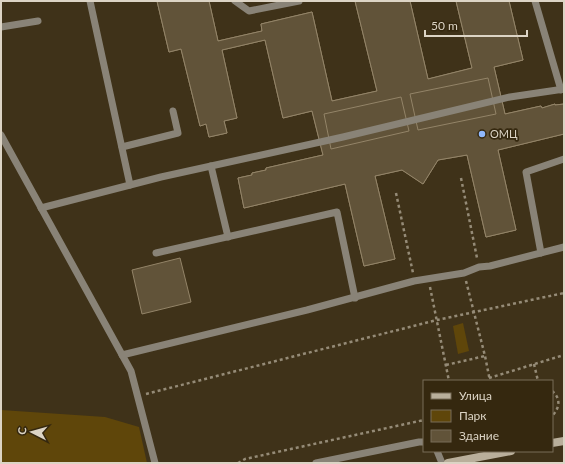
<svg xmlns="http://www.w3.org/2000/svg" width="565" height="464" viewBox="0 0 565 464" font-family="Lato,sans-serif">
	<rect width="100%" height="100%" fill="#3f3219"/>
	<g fill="#5f460a">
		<polygon points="463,323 469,351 458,354 453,326"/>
		<polygon points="1,410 105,417 139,427 147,463 1,463"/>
	</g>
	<g fill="#615339" stroke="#938468" fill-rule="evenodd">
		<path d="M157,1H209L218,41L262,31L261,24L312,12L332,101L377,91L355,1H410L428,79L472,68L456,1H509L523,60L494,67L505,114L541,106L542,108L555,104V105L564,104V134L498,150L516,230L486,237L467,155L438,160L423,184L402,170L375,176L395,259L364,266L345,184L244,208L238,178L252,175V173L266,170V168L323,155L312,111L283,118L265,40L222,50L237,118L224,121L227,133L209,137L206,124L200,126L181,49L169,52ZM488,78L496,114L418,130L410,94ZM401,97L409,131L331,149L324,114Z"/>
		<polygon points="157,1 209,1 218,41 262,31 261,24 312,12 332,101 377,91 355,1 410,1 428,79 472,68 456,1 509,1 523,60 494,67 505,114 541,106 542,108 555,104 555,105 564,104 564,134 498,150 516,230 486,237 467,155 438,160 423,184 402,170 375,176 395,259 364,266 345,184 244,208 238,178 252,175 252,173 266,170 266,168 323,155 312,111 283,118 265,40 222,50 237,118 224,121 227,133 209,137 206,124 200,126 181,49 169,52"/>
		<polygon points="488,78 496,114 418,130 410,94"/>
		<polygon points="401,97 409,131 331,149 324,114"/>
		<polygon points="180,258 191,302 142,314 132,270"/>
	</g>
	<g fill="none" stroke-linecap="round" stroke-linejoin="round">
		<g stroke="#958b77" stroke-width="2.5" stroke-dasharray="3 3" stroke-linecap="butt">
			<polyline points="461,178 477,258"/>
			<polyline points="396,193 413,273"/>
			<polyline points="466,281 485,356 490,381"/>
			<polyline points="430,287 449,381"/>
			<polyline points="534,364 538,381"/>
			<polyline points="446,365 485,356"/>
			<polyline points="489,378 564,355"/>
			<path d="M552,391C561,398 560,408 552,416"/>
			<polyline points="146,394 437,320 564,293"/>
			<polyline points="238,463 245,459 424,420"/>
		</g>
		<g stroke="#898377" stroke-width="7">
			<polyline points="90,1 130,185"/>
			<polyline points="235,1 249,11 299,1"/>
			<polyline points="535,1 561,90"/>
			<polyline points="1,27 38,21"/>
			<polyline points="1,135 131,371 155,463"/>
			<polyline points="122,147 178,133 173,111"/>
			<polyline points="211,166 228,237"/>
			<polyline points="41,208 161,177 343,137 510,97 564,89"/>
			<polyline points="156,253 337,212 355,298"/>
			<polyline points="541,253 526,172 564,159"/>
			<polyline points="122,355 307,310 414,281 464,273 479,267 490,266 564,247"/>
			<polyline points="437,451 442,463"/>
			<polyline points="316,463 419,442 424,442"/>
		</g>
		<g stroke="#b9af9b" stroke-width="8">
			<polyline points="552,443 564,441"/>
			<polyline points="448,463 511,451"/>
		</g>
	</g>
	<circle fill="#90b8fd" stroke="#35280f" stroke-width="1.5" cx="482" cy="134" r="4"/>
	<g text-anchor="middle" stroke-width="3.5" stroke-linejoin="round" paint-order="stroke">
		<g font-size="11" fill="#dcd4c5" stroke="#35280f" text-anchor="start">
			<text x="490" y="138">ОМЦ</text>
		</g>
	</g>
	<rect width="565" height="464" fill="none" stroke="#dcd4c5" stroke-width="4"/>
	<rect x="423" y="380" width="130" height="72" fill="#35280f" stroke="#786d58"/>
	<rect x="431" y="393" width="20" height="6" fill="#b9af9b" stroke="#786d58"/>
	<text x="459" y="400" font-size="12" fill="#dcd4c5">Улица</text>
	<rect x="431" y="410" width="20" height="12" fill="#5f460a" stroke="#786d58"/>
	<text x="459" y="420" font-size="12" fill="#dcd4c5">Парк</text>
	<rect x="431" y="430" width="20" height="12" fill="#615339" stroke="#786d58"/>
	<text x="459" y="440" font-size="12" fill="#dcd4c5">Здание</text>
	<g transform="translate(32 432) rotate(276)" stroke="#35280f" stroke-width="3" paint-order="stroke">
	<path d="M0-3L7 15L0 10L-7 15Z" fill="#dcd4c5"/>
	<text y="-6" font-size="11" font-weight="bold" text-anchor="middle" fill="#dcd4c5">С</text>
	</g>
	<path d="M425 30v6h102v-6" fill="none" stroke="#dcd4c5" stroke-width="2"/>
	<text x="431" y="30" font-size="12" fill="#dcd4c5" stroke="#35280f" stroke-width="3" paint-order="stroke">50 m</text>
</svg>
